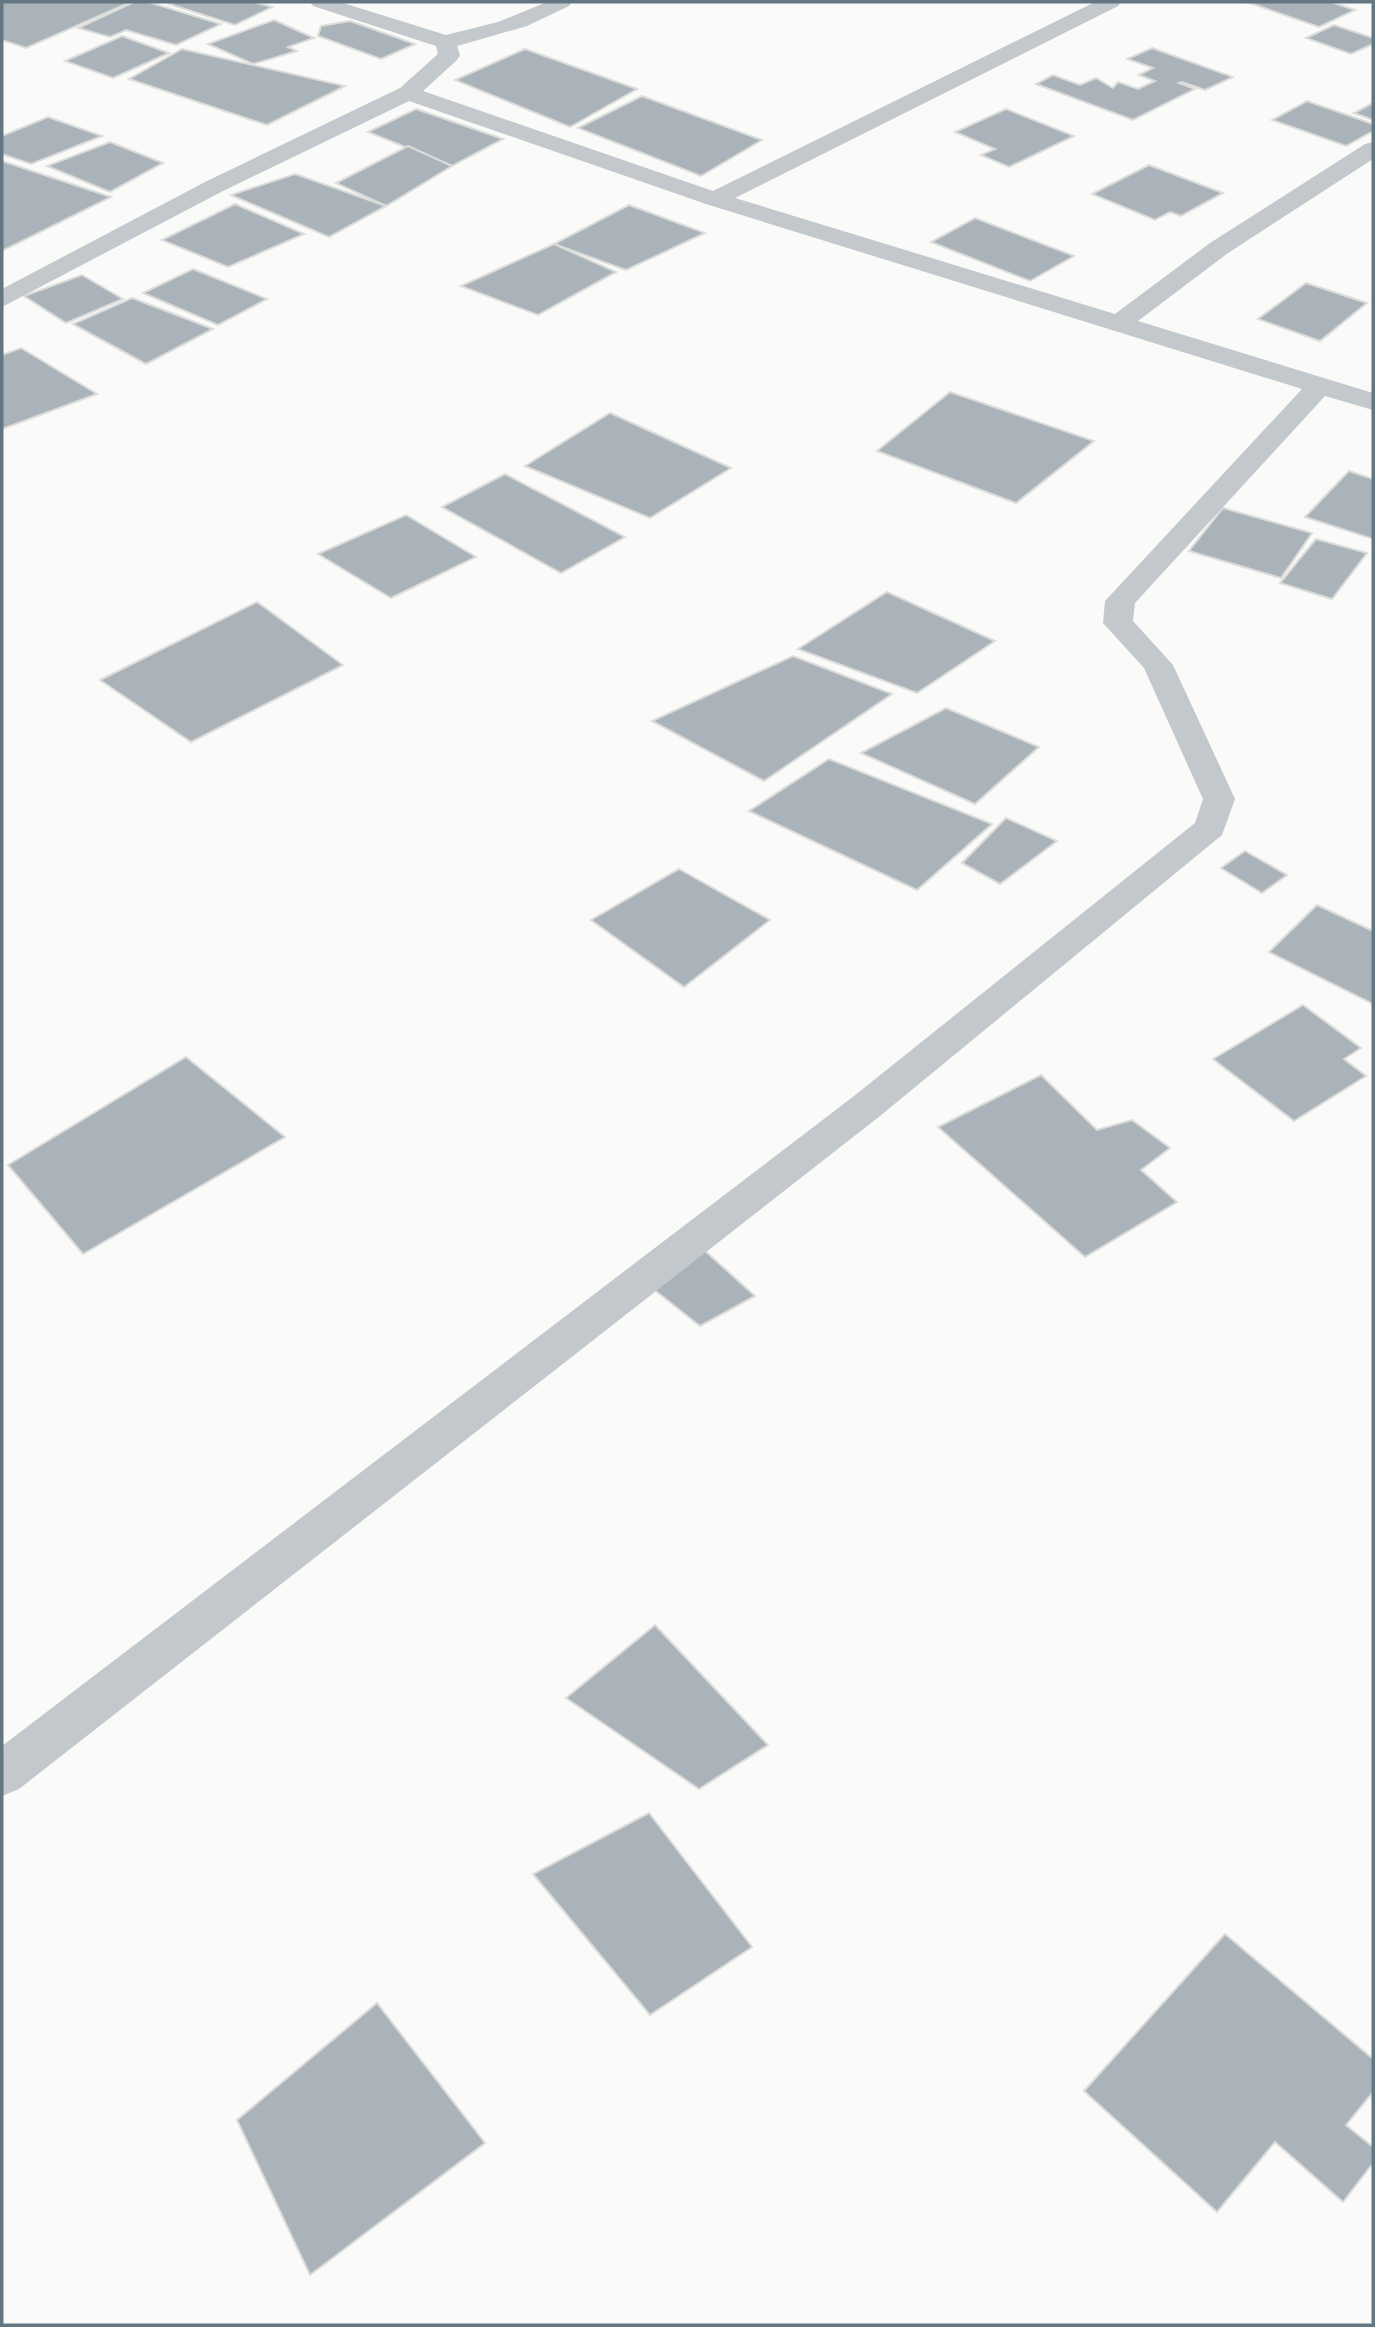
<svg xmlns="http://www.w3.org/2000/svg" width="1375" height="2327" viewBox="0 0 1375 2327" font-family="Mulish,sans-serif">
	<rect width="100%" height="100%" fill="#fafaf8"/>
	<g fill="#aab3b9" stroke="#dcdcda" stroke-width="2">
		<polygon points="2,2 131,2 26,48 2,40"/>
		<polygon points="134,2 148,2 221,24 176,45 126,30 110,37 78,28"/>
		<polygon points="175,2 253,2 272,7 235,25 169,4"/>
		<polygon points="1247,2 1331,2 1355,10 1319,27"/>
		<polygon points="274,20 314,38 288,47 297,51 253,64 208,44"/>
		<polygon points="350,21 415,44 381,59 318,36 321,26"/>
		<polygon points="1334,25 1373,38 1373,44 1351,54 1306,38"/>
		<polygon points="122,36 169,53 113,78 65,61"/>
		<polygon points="1152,48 1233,77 1205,90 1182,82 1179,83 1195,89 1133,120 1036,84 1053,75 1080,85 1096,78 1113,88 1118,82 1138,89 1155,81 1139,75 1153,68 1127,59"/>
		<polygon points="182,49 345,86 267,125 129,79"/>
		<polygon points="525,49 637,89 570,127 455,80"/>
		<polygon points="642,96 762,140 701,176 578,128"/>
		<polygon points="1307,101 1373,124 1373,131 1346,146 1272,120"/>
		<polygon points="1373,103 1373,120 1354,113"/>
		<polygon points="416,109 503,139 452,166 368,132"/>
		<polygon points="1006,109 1074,136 1009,167 981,155 995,149 955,132"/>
		<polygon points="48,117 102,136 31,164 2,154 2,136"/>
		<polygon points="110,142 163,163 110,192 47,166"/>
		<polygon points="408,146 452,166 386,206 336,183"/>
		<polygon points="2,161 111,197 2,251"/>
		<polygon points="1149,165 1223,193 1181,216 1170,212 1155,220 1092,194"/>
		<polygon points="295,174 386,206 329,237 231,195"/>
		<polygon points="235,204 304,234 228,267 162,240"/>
		<polygon points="629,205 705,233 626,270 554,244"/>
		<polygon points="975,218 1074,256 1030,281 931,242"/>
		<polygon points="554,244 616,272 538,315 461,286"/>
		<polygon points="193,269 267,299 218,325 143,293"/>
		<polygon points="82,275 123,299 66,323 24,296"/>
		<polygon points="1306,283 1367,303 1320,341 1258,319"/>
		<polygon points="132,298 213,329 146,364 73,324"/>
		<polygon points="21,348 31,354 97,394 2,429 2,355"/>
		<polygon points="950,392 1094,441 1016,503 877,451"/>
		<polygon points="610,413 731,468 650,518 525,466"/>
		<polygon points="1349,471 1373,479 1373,539 1305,517"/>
		<polygon points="505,474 625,537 561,573 442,507"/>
		<polygon points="1223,508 1312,533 1281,578 1189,551"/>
		<polygon points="406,515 476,557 391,598 318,554"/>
		<polygon points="1316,539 1367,553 1332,599 1280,583"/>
		<polygon points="887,592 995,641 917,693 798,649"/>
		<polygon points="257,602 343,665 191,742 100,680"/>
		<polygon points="793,656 892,694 764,781 652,721"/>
		<polygon points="946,708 1039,747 975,804 861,753"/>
		<polygon points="829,759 992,824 917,890 749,811"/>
		<polygon points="1006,818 1057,841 1000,884 962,863"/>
		<polygon points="1245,851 1287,875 1262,893 1221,868"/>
		<polygon points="679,869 770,920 684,987 591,920"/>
		<polygon points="1317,905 1373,931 1373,1004 1269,952"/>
		<polygon points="1303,1005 1361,1048 1344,1059 1366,1076 1294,1121 1213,1059"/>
		<polygon points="186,1057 285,1137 83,1254 8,1165"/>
		<polygon points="1041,1075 1097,1130 1132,1120 1170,1148 1141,1170 1177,1202 1085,1257 938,1127"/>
		<polygon points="693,1240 755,1296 700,1326 642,1280"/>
		<polygon points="655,1625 768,1745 699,1789 566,1698"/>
		<polygon points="649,1813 752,1947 650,2015 533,1874"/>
		<polygon points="1225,1934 1373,2059 1373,2092 1346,2125 1373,2147 1373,2163 1343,2202 1275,2142 1217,2212 1084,2091"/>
		<polygon points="377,2003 485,2143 310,2275 237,2120"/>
	</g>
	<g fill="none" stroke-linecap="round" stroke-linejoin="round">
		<polygon fill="#c3c8cc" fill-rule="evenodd" points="310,2 340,2 446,35 498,22 547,2 572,2 569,6 527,26 457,46 460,55 457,60 423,91 713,191 1095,2 1121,2 1118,6 735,198 1115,314 1210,243 1365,144 1373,142 1373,159 1228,253 1138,321 1373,393 1373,410 1325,396 1135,603 1133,621 1173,665 1235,799 1222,835 880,1116 19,1789 2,1796 2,1746 854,1096 1195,823 1203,799 1144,668 1103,623 1105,601 1302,389 706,204 409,101 223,191 2,307 2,289 207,181 400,88 438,54 436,46 313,6"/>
	</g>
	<rect width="1375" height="2327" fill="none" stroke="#657683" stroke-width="7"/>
</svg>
